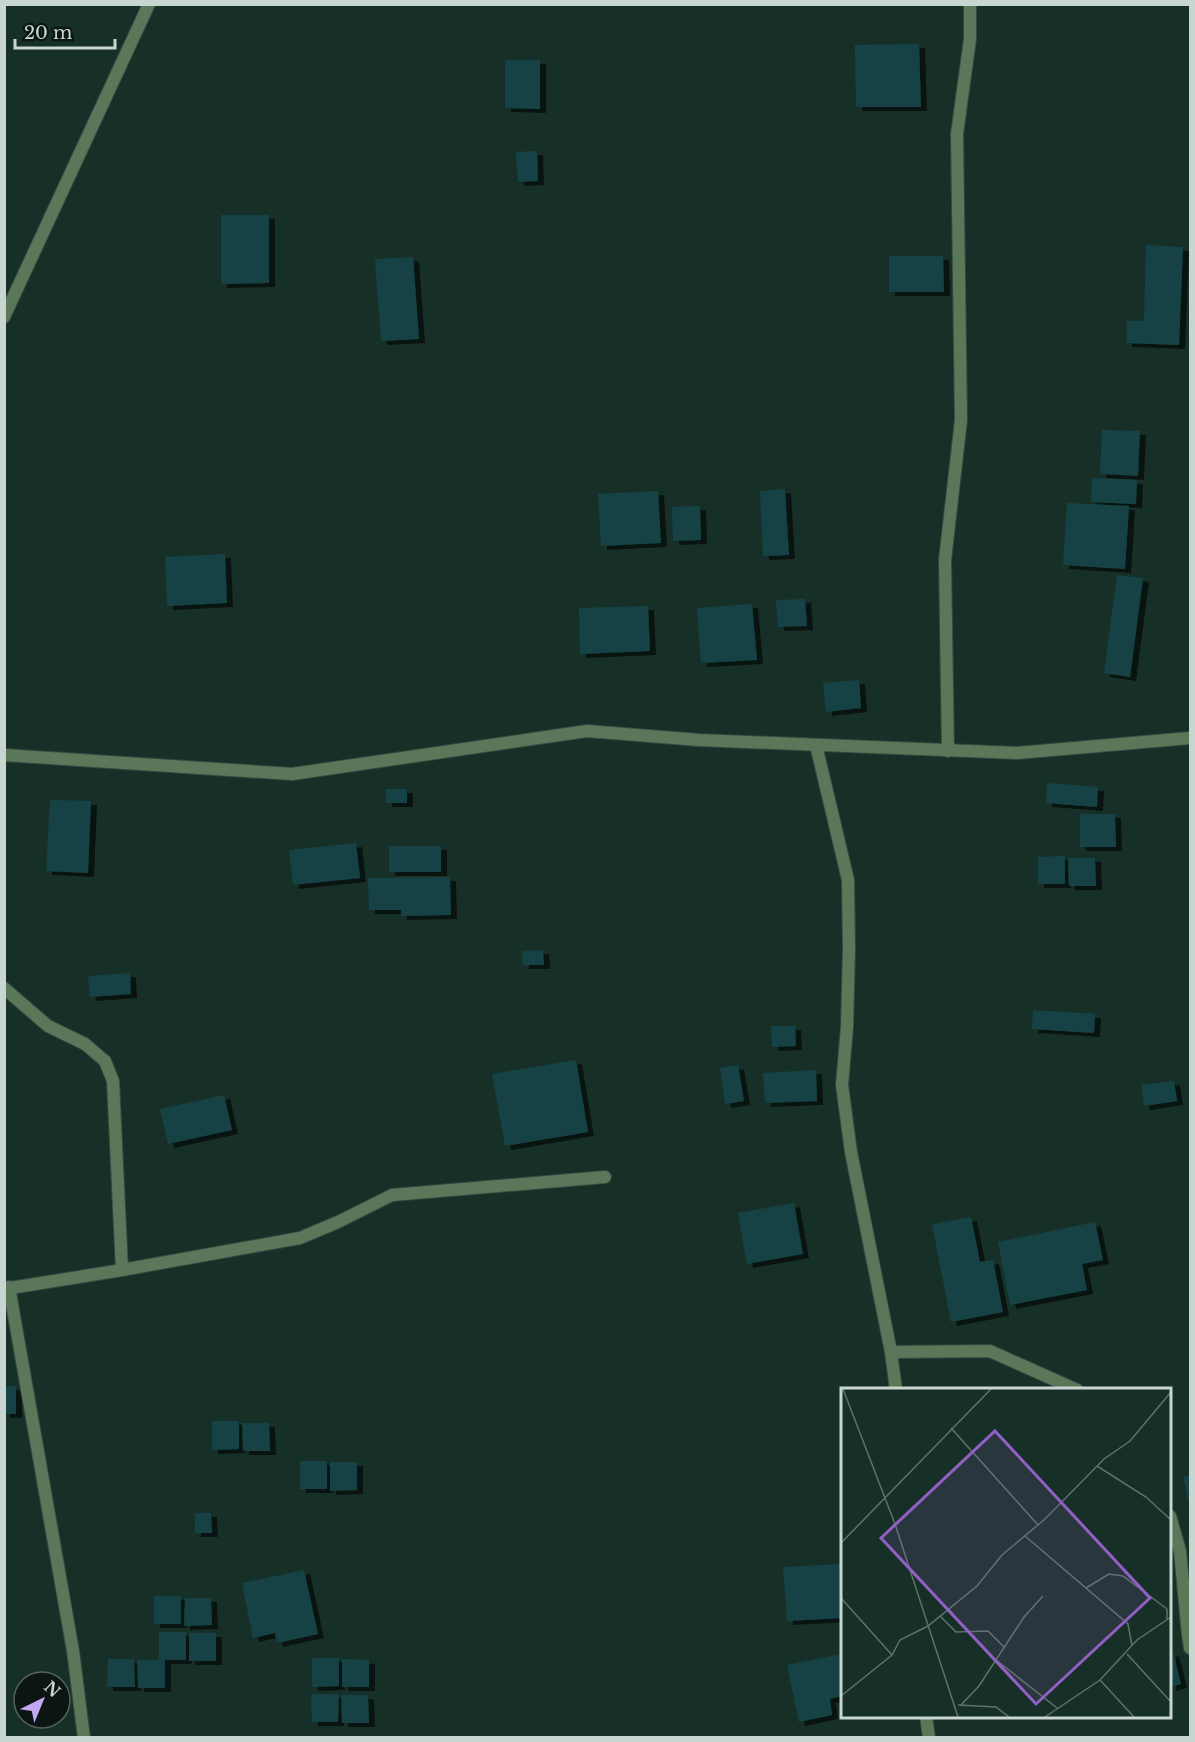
<svg xmlns="http://www.w3.org/2000/svg" width="1195" height="1742" viewBox="0 0 1195 1742" font-family="'Libre Baskerville',serif">
	<defs>
		<filter id="shadow"><feDropShadow dx="6" dy="4" stdDeviation="0" flood-color="#0009"/></filter>
	</defs>
	<rect width="100%" height="100%" fill="#173027"/>
	<g fill="#154344" filter="url(#shadow)">
		<polygon points="919,44 921,107 856,107 855,45"/>
		<polygon points="505,60 540,60 540,109 505,108"/>
		<polygon points="537,151 538,181 518,182 516,152"/>
		<polygon points="221,215 269,215 269,283 221,284"/>
		<polygon points="1146,245 1183,247 1179,345 1126,343 1127,321 1144,321"/>
		<polygon points="889,256 943,256 944,292 889,292"/>
		<polygon points="413,257 419,339 381,341 375,259"/>
		<polygon points="1102,430 1140,431 1138,476 1100,474"/>
		<polygon points="1092,478 1137,480 1136,504 1091,502"/>
		<polygon points="785,489 789,555 763,556 760,491"/>
		<polygon points="658,491 661,543 601,546 598,494"/>
		<polygon points="1067,503 1129,506 1125,569 1063,565"/>
		<polygon points="700,506 701,540 673,541 672,507"/>
		<polygon points="225,554 227,603 167,606 165,557"/>
		<polygon points="1117,575 1143,578 1130,677 1104,673"/>
		<polygon points="805,599 807,626 778,627 776,600"/>
		<polygon points="752,604 757,660 701,663 697,608"/>
		<polygon points="648,606 650,651 580,654 579,608"/>
		<polygon points="859,680 861,708 826,712 823,683"/>
		<polygon points="1047,783 1098,787 1097,807 1046,803"/>
		<rect x="386" y="789" width="21" height="14"/>
		<polygon points="50,800 91,801 88,873 46,871"/>
		<polygon points="1080,814 1115,814 1116,847 1080,847"/>
		<polygon points="356,843 360,878 293,885 289,850"/>
		<rect x="389" y="846" width="52" height="26"/>
		<polygon points="1065,856 1065,884 1038,884 1038,857"/>
		<polygon points="1068,858 1095,858 1096,886 1069,886"/>
		<polygon points="450,877 451,915 401,916 401,910 369,910 368,878"/>
		<polygon points="543,950 544,965 523,965 522,951"/>
		<polygon points="130,973 131,994 90,997 88,976"/>
		<polygon points="1033,1010 1095,1014 1094,1033 1032,1029"/>
		<polygon points="771,1026 795,1026 796,1046 772,1047"/>
		<polygon points="576,1060 588,1132 505,1146 492,1074"/>
		<polygon points="738,1065 744,1101 725,1104 720,1068"/>
		<polygon points="816,1070 817,1101 765,1103 763,1073"/>
		<polygon points="1174,1081 1177,1101 1144,1106 1141,1085"/>
		<polygon points="224,1095 232,1130 168,1144 160,1109"/>
		<polygon points="794,1203 803,1254 747,1264 738,1213"/>
		<polygon points="971,1217 980,1262 993,1260 1003,1312 951,1322 932,1224"/>
		<polygon points="1095,1222 1103,1260 1082,1264 1087,1290 1010,1305 998,1242"/>
		<rect x="4" y="1386" width="12" height="28"/>
		<polygon points="212,1421 239,1421 239,1449 212,1450"/>
		<polygon points="242,1423 269,1423 270,1451 243,1451"/>
		<rect x="300" y="1461" width="27" height="28"/>
		<polygon points="330,1462 357,1462 357,1490 330,1491"/>
		<polygon points="1190,1475 1190,1506 1183,1477"/>
		<polygon points="195,1513 211,1513 212,1533 195,1533"/>
		<polygon points="842,1564 842,1618 787,1621 783,1567"/>
		<polygon points="304,1570 318,1634 277,1643 275,1633 253,1638 242,1583"/>
		<rect x="154" y="1596" width="27" height="28"/>
		<polygon points="185,1598 211,1598 212,1625 184,1626"/>
		<polygon points="159,1632 186,1632 186,1660 165,1660 165,1688 138,1688 137,1660 159,1660"/>
		<rect x="189" y="1633" width="27" height="28"/>
		<polygon points="1173,1652 1181,1684 1170,1687 1170,1653"/>
		<polygon points="842,1654 842,1696 830,1699 832,1715 799,1722 787,1665"/>
		<polygon points="312,1658 339,1658 339,1686 312,1687"/>
		<polygon points="108,1659 134,1659 135,1687 107,1687"/>
		<polygon points="342,1659 369,1660 369,1687 342,1687"/>
		<polygon points="311,1694 339,1694 338,1722 312,1722"/>
		<polygon points="341,1695 368,1695 369,1723 342,1723"/>
	</g>
	<g fill="none" stroke-linecap="round" stroke-linejoin="round">
		<g stroke="#334b42" stroke-width="14">
			<g id="street">
				<polyline points="4,317 149,4"/>
				<polyline points="816,745 848,880 849,949 847,1027 842,1085 851,1152 891,1352 896,1390"/>
				<polyline points="948,751 945,560 961,420 957,134 970,39 970,4"/>
				<polyline points="4,755 292,774 587,731 699,740 1017,753 1190,738"/>
				<polyline points="4,988 48,1026 85,1044 105,1061 113,1081 122,1270"/>
				<polyline points="9,1287 73,1651 84,1738"/>
				<polyline points="4,1289 122,1270 300,1238 338,1222 392,1195 605,1177"/>
				<polyline points="891,1352 990,1351 1077,1390"/>
				<polyline points="1170,1516 1180,1551 1188,1635 1190,1648"/>
				<polyline points="926,1716 929,1738"/>
			</g>
		</g>
		<use href="#street" stroke="#5b775a" stroke-width="12"/>
	</g>
	<g transform="translate(841 1388)">
		<rect width="330" height="330" fill="#173027"/>
		<path fill="none" stroke="#5d726b" stroke-width="1.5" d="M2,1L54,136L117,329M110,40L197,137M256,78L305,109L330,132M184,148L287,236L291,258M0,155L150,1M245,200L268,186L282,188L326,221V232M0,210L51,267M99,228L115,244L147,243L164,260M286,266L330,314M155,272L216,320M259,292L293,329M0,308L51,267L59,252L87,238L136,198L161,167L204,131L263,71L289,53L330,4M117,317L155,319L168,329M119,318L138,298L183,229L202,208M204,329L259,292L296,252L330,229"/>
		<path fill="#925fc4" fill-opacity="0.15" stroke="#925fc4" stroke-width="3" d="M154,43L309,210L195,316L40,150Z"/>
		<rect width="330" height="330" fill="none" stroke="#c7d6d0" stroke-width="3"/>
	</g>
	<rect width="1195" height="1742" fill="none" stroke="#c7d6d0" stroke-width="12"/>
	<g transform="translate(42 1700) rotate(43)"><circle r="28" fill="#0b1512" stroke="#56625e" stroke-width="1.5"/>
	<path d="M0-4.5L10 22L0 15L-10 22Z" fill="#c2a8f3"/>
	<text y="-9" font-size="16" font-weight="bold" text-anchor="middle" fill="#c7d6d0">N</text>
	</g>
	<path d="M15 39v9h100v-9" fill="none" stroke="#c7d6d0" stroke-width="3"/>
	<text x="24" y="39" font-size="18" fill="#c7d6d0" stroke="#0b1512" stroke-width="4.5" paint-order="stroke">20 m</text>
</svg>
